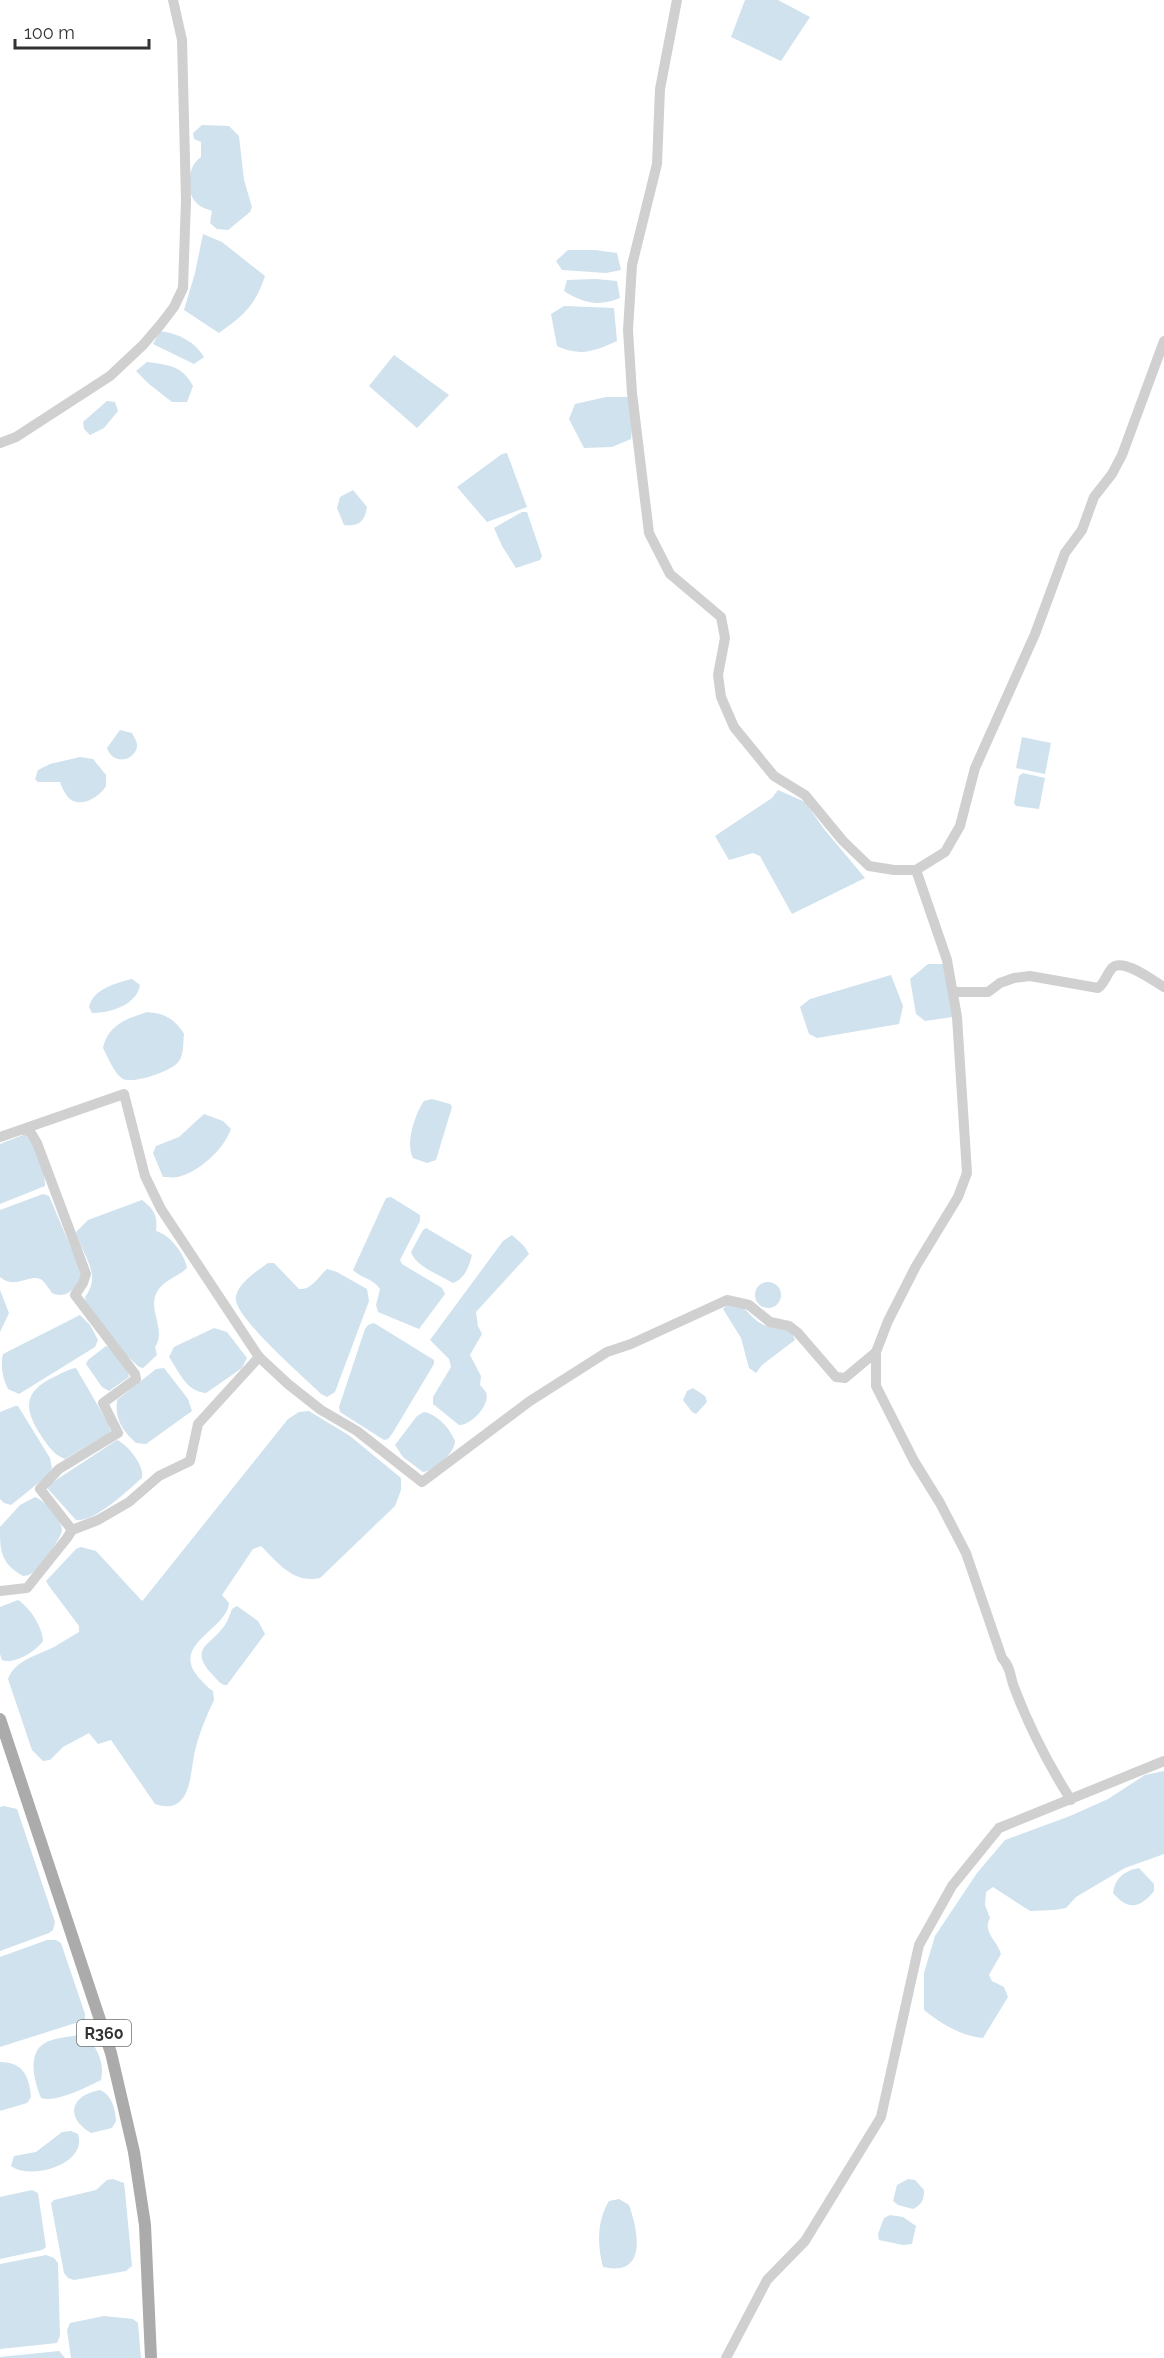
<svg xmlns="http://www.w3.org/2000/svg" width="1164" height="2358" viewBox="0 0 1164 2358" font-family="Raleway,sans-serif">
	<rect width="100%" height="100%" fill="#fff"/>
	<g fill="#cfe2ee">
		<polygon points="745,0 778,0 810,17 781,61 731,37"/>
		<path d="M202,125L229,126L239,136L244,180L252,207L250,212L228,230L217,229L210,223L212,211C208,209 202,208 199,205C184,194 187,166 201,157V142L194,139L193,133Z"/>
		<path d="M203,234L222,242L265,276C255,306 244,315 219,333L184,310L195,273Z"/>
		<polygon points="568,250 595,250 617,253 621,270 606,273 562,270 556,261"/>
		<path d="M596,279L617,281L620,298C598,307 583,303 564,291L567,280Z"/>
		<path d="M564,306L614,308L617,341C595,351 581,357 557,346L551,314Z"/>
		<path d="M160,331C179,334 194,341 204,357L194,364L153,344Z"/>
		<polygon points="394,355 449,395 417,428 369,386"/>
		<path d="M147,362C168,365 182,365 193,386L187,402H172L149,384L136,371Z"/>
		<polygon points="606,397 629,397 633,416 631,439 612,447 584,448 569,419 575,404"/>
		<polygon points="107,401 115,402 118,411 104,428 90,435 84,429 83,422"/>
		<polygon points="507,453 527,507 487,522 457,487 502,454"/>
		<path d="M353,490L367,507C365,521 359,527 344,525L337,508L340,497Z"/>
		<polygon points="522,512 527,512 542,556 540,560 516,568 502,546 494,528"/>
		<path d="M120,730L132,733C134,737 138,743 137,747C133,763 112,764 107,748Z"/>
		<polygon points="1022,737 1051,743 1045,774 1016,768"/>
		<path d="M80,757L93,759L106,775V786C99,798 78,810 67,796C64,792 62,787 60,782H38L35,779L38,770L50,764Z"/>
		<polygon points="1023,773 1045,778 1039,809 1016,806 1014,803 1019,776"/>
		<polygon points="778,790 805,802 824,829 865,878 792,914 760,856 753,853 729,860 715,836 772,798"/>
		<polygon points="928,964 944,964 953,1017 925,1021 916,1014 910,979"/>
		<polygon points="891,975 903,1006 899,1024 817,1038 809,1034 800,1007 810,999"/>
		<path d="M132,979L140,985C137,1005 110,1013 92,1013L89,1007C93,989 116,983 132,979Z"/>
		<path d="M147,1012C164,1013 175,1019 184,1034C183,1042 184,1054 179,1061C173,1071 134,1084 123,1079C114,1074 108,1057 103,1048C108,1025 126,1019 147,1012Z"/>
		<path d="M432,1099L450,1104L452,1107L436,1160L427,1163L413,1158C405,1143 415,1114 424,1101Z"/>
		<path d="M204,1114L223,1121L231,1129C224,1149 199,1172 178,1177C173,1178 167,1177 163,1177L153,1153L156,1146L179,1137Z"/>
		<path d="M23,1135C38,1140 45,1172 45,1186L0,1204V1144Z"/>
		<path d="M43,1194L49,1196L83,1276C77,1287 67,1300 52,1293C49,1289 46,1284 43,1281C32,1271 16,1291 0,1277V1210Z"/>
		<path d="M391,1197L420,1215V1221L400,1260L402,1264L442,1288L445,1294L419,1329L378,1312L376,1305L380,1289C374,1279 361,1278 353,1270L386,1198Z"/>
		<path d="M142,1200C154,1209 158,1216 156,1231C169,1234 185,1254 187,1268C178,1277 163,1280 157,1292C147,1309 167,1331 155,1347L157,1355L143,1368L139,1367L125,1354L86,1302L85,1297C103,1274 82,1256 76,1232L88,1220Z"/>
		<path d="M426,1228L472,1255C469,1266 465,1279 453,1283C440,1275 416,1267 411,1252L423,1230Z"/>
		<path d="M512,1235L524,1246L529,1254L476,1312L478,1326L482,1334L470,1355L481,1376L480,1385C480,1385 486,1392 486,1392C491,1405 471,1425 459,1425L433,1404V1397L451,1367L449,1359L430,1340L503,1241Z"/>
		<path d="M268,1263H274L299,1289C312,1290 318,1277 327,1269L337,1272L367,1289L369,1301L335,1392L327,1397L321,1394C306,1379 230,1314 236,1296C240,1281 256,1272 268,1263Z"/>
		<circle cx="768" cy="1295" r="13"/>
		<polygon points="0,1290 9,1313 0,1332"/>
		<path d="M730,1302C746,1305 749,1317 762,1324C775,1331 790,1324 795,1340L762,1365L756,1373L749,1368L741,1338L723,1309Z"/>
		<path d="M80,1315L90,1325L98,1340L95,1347L19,1394L8,1389C3,1379 0,1366 3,1354Z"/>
		<polygon points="374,1323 434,1360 434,1364 392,1434 388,1439 384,1440 340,1412 339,1407 365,1329 368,1325"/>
		<path d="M214,1328L227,1332L247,1358L242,1368L206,1393C187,1392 179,1372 169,1357L174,1347Z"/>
		<polygon points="106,1346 110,1348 128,1372 129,1377 109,1391 102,1387 86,1364 88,1360"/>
		<path d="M76,1368L108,1423L111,1432L65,1459C54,1455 49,1447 42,1437C24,1410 22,1392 54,1377C61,1374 68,1369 76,1368Z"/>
		<path d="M164,1368L188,1399L192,1411L146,1444L136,1443C122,1430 115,1420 117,1400L156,1369Z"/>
		<polygon points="693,1388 705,1396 707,1402 696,1414 692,1412 683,1400 687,1391"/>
		<polygon points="15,1406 18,1406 50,1458 52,1468 47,1476 11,1505 4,1503 0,1499 0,1412"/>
		<path d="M309,1411L350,1436L401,1478V1490L395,1506L320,1578C294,1584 278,1563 261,1546L253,1549L222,1595L229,1603C227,1630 169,1644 199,1678C204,1683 207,1687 213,1691L214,1700C207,1715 200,1731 196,1747C189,1770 194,1817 155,1804L111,1740L98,1744L89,1733L63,1747L50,1760L43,1761L32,1750L8,1679C15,1660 38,1655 54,1647C62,1642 71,1637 79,1632V1626L49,1586L46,1581L76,1549L81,1547L96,1551L142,1601L144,1599L288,1419L299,1412Z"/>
		<path d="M424,1412C437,1414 450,1429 455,1441C454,1454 436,1470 423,1472L403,1457L395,1445L417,1416Z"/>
		<path d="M117,1440C128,1445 145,1466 142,1478C128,1490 94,1523 76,1520L48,1489L50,1484Z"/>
		<path d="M35,1497C45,1501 61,1518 62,1530C62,1537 39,1569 32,1573C28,1576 28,1575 23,1576C0,1563 0,1550 0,1527L20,1505Z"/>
		<path d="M18,1600C30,1608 42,1626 43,1641C36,1651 14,1665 2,1660L0,1654V1607Z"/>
		<path d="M237,1606L258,1621L265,1634L227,1685H224C218,1682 215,1677 210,1672C191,1649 208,1646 221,1630C227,1624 229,1617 232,1609Z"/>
		<path d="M1164,1771V1854L1125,1868L1076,1897L1066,1908L1054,1910L1030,1911L993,1887L986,1892L985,1905L990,1918C982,1932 997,1940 1001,1954L989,1975L992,1981L1004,1987L1008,1997L983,2038C963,2037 940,2023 924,2010V1973L935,1936L977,1873L1005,1840L1070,1816L1108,1799L1145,1775Z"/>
		<polygon points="4,1806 17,1809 55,1922 53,1930 49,1933 0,1951 0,1807"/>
		<path d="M1139,1868L1154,1884V1891C1140,1909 1127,1910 1113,1893C1115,1878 1124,1871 1139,1868Z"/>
		<polygon points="47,1940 56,1940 61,1943 85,2014 85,2020 0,2047 0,1957"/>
		<path d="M78,2035H86C97,2048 105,2063 101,2080C87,2087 56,2103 41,2098C35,2082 26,2054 45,2043C53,2038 68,2037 78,2035Z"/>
		<path d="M0,2062C23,2062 29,2076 31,2097L27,2103L0,2111Z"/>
		<path d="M100,2090C112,2095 115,2109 116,2121L112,2128L91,2133C64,2117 71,2095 100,2090Z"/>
		<path d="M71,2131L78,2134C88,2164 31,2181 11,2166L14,2156L36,2152L62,2132Z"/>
		<polygon points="113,2179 124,2183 125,2191 132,2266 126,2271 74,2280 68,2278 64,2273 51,2203 54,2200 96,2190 107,2180"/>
		<path d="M908,2179L915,2180L924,2190C924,2200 922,2204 913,2209L898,2205L893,2201L897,2185Z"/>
		<polygon points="32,2190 38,2193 46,2247 42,2250 0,2259 0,2197"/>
		<path d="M619,2199L629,2205C638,2231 648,2277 603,2267C597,2244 597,2221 609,2201Z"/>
		<polygon points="890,2215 903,2217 916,2226 912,2244 903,2245 879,2240 878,2234 884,2218"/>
		<polygon points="46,2255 54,2258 58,2263 60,2336 57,2343 0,2349 0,2264"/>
		<polygon points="104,2316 133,2319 138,2323 141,2358 71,2358 67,2330 70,2323"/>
		<polygon points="59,2351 65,2358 0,2358 0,2357"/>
	</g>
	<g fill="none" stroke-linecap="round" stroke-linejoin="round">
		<g stroke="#d0d0d0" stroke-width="10">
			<path d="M677,0L660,89L657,164L632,265L628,330L632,393L649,533L670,574L721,617L725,638L718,675L721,697L734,727L774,776L805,795L843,841L869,866L894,870H916L947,960L957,1017L967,1173L958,1197L916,1266L888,1321L876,1352V1386L914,1461L940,1503L966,1553L1002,1658C1011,1667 1010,1677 1014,1687C1028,1724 1050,1767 1071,1800"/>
			<polyline points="0,443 16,437 110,376 143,345 161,324 174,307 183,288 186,200 182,40 173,0"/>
			<polyline points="916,870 945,852 960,826 975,768 1035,634 1065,553 1082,530 1094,497 1112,474 1122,455 1164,341"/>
			<path d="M953,992H988L1000,983L1014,978L1030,976L1098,988C1105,983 1106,975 1112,968C1123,957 1153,981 1164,987"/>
			<polyline points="0,1137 124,1094 145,1176 161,1209 259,1357 198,1424 190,1461 159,1476 129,1502 98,1520 72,1530"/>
			<polyline points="259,1357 288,1384 321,1410 357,1431 422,1482 530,1401 607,1352 631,1344 727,1300 749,1305 770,1322 789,1326 798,1333 836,1377 845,1378 876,1352"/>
			<polyline points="0,1591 27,1588 67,1538 72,1530 40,1489 59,1469 118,1433 103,1403 136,1379 135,1374 75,1295 83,1283 86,1274 37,1143 31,1133 24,1130"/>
			<polyline points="726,2358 767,2280 805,2241 881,2117 919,1945 952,1886 999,1828 1164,1761"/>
		</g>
		<polyline stroke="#ababab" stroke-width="12" points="0,1719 111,2053 134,2152 145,2225 151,2358"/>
	</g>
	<g text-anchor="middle" stroke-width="6" stroke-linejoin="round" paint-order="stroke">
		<rect fill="#fff" stroke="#707070" stroke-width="1.5" x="77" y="2020" width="54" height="26" rx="4.5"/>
		<g font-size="16" font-weight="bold" fill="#333">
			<text x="104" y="2039">R360</text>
		</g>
	</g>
	<path d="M15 39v9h134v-9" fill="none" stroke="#333333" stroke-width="3"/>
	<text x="24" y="39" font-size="18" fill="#333333" stroke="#ffffff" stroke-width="4.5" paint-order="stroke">100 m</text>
</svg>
